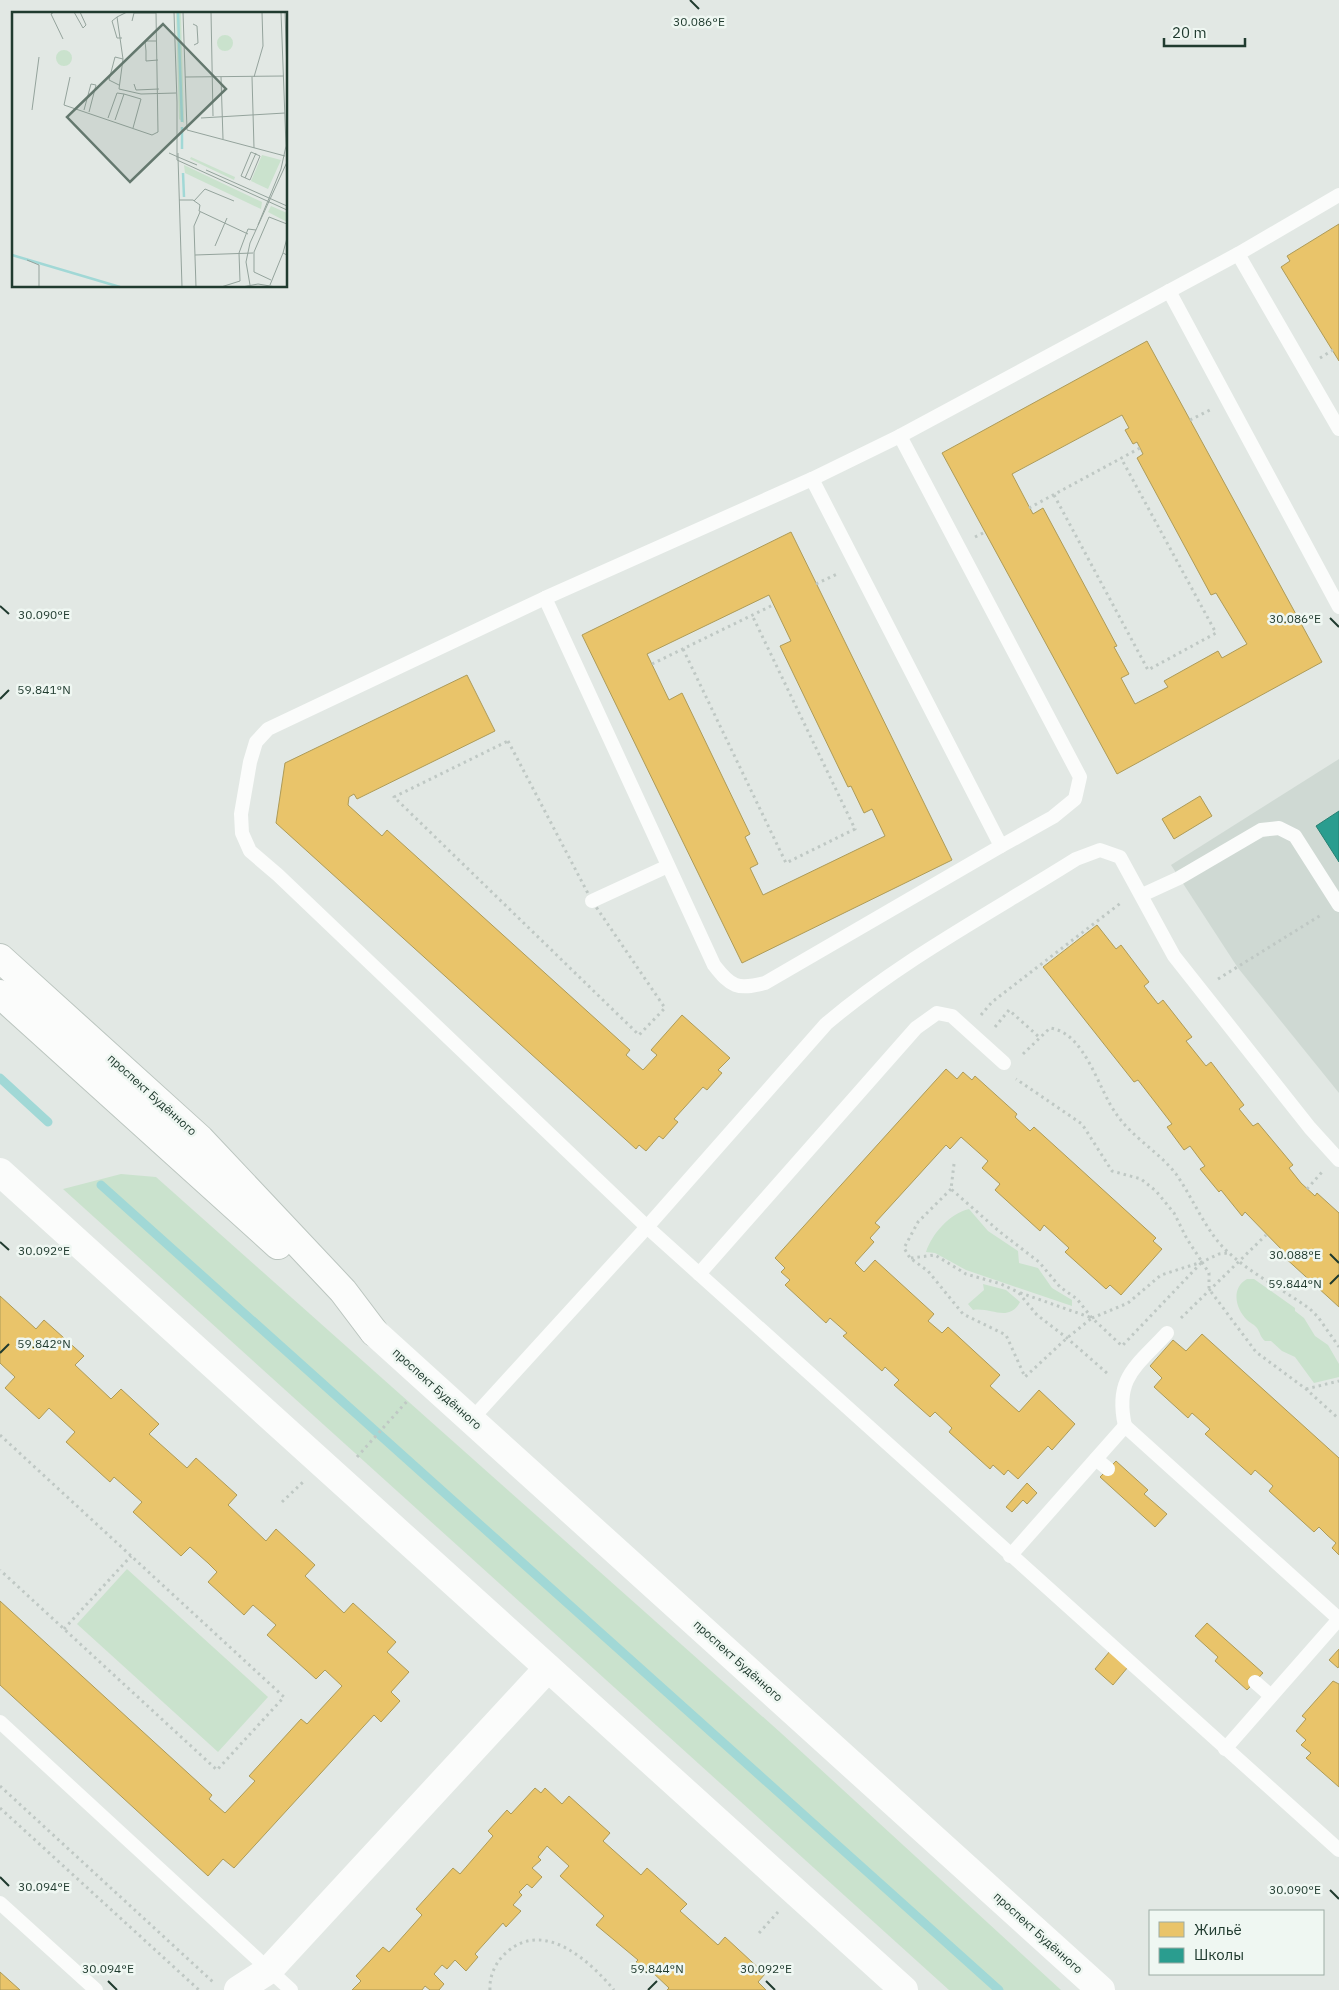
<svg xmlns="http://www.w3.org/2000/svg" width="1339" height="1990" viewBox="0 0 1339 1990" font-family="'IBM Plex Sans',sans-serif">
	<rect width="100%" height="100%" fill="#e2e8e4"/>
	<polygon fill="#cfd9d3" points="1339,759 1339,1093 1238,968 1171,865"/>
	<g fill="#cae2cd">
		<polygon points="121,1174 156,1177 781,1733 1061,1990 949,1990 63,1189"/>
		<path d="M969,1209L988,1231L1018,1251L1019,1263L1038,1268L1052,1288L1072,1300V1306L966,1270L935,1253L926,1252C932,1234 949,1214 969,1209Z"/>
		<path d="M1247,1279H1254L1295,1308V1311L1304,1318L1315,1336L1328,1345L1339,1364V1377L1314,1383L1295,1357L1282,1351L1271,1341H1265C1260,1337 1260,1332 1257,1328C1254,1324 1250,1323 1247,1320C1235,1308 1231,1288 1247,1279Z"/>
		<path d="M983,1284L1006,1290L1020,1302C1009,1323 991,1307 973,1310L968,1304L984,1290Z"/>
		<polygon points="127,1569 268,1697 218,1752 77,1624"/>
	</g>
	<g fill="#e9c46a" stroke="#ad9b58" fill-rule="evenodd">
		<polygon points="1339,224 1339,361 1281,267 1290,261 1287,256"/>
		<path d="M1147,341L1322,662L1117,774L942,453ZM1122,415L1129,428L1125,430L1133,444L1137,442L1143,454L1137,458L1211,595L1216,593L1247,644L1222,658L1218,651L1164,681L1168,687L1135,704L1121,678L1129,674L1114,647L1117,646L1043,508L1033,514L1012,474Z"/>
		<path d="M791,532L952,860L742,963L582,635ZM769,595L791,641L780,646L848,787L851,786L864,813L872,809L885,836L763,895L750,868L758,864L745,837L750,834L682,693L669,700L647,654Z"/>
		<polygon points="467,675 495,731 357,799 354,794 349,797 348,805 382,836 387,830 630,1050 626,1055 643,1070 657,1055 651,1050 682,1015 730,1058 718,1070 722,1073 707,1090 703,1087 674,1119 678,1122 663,1139 659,1136 646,1151 639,1145 636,1149 276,823 285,763"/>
		<polygon points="1200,796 1212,816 1174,839 1162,819"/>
		<polygon points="1097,925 1116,949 1121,945 1149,982 1144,986 1158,1004 1163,1000 1192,1037 1186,1041 1206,1066 1211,1062 1244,1105 1239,1109 1253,1126 1258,1123 1293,1165 1289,1168 1301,1183 1315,1196 1317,1193 1339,1213 1339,1307 1282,1255 1285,1253 1245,1212 1242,1216 1221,1190 1219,1192 1200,1169 1205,1166 1190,1146 1184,1150 1167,1127 1172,1124 1138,1080 1134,1082 1043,967"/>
		<polygon points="946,1069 957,1079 963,1072 972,1080 975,1076 1017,1114 1015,1117 1030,1131 1034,1127 1156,1238 1153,1241 1162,1249 1121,1295 1110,1285 1106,1289 1065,1252 1069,1248 1044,1225 1040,1231 995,1190 1000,1184 982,1168 988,1161 961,1137 950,1149 946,1145 875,1223 880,1227 870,1238 874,1242 855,1263 864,1272 875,1260 934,1314 928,1321 942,1333 948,1327 1000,1375 990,1386 1019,1412 1039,1390 1075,1424 1052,1450 1048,1446 1018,1479 1008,1470 1004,1475 993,1465 990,1469 949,1432 952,1428 935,1412 930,1417 894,1385 899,1380 885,1367 882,1371 843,1336 847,1333 830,1318 826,1323 785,1285 790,1280 781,1272 785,1268 775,1258"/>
		<polygon points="0,1296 36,1329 44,1320 84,1356 75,1365 111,1399 121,1389 159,1424 149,1434 187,1468 196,1458 237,1495 228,1505 266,1541 276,1529 315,1565 305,1576 344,1613 353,1603 396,1642 387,1652 409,1672 391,1692 400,1701 381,1722 374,1715 234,1868 223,1859 208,1876 0,1685 0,1601 212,1795 209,1799 225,1813 255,1781 249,1776 301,1719 307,1724 342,1686 325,1670 316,1679 267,1635 276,1625 253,1605 244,1615 208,1582 217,1572 208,1563 190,1547 181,1556 133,1512 142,1502 114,1477 110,1482 66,1442 75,1432 49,1408 39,1419 5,1388 15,1377 0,1363"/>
		<polygon points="1202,1334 1339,1458 1339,1555 1332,1548 1336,1543 1327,1535 1319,1527 1314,1532 1269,1491 1273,1486 1255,1470 1251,1475 1205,1434 1210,1429 1192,1413 1188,1418 1154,1387 1162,1378 1150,1366 1173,1340 1186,1351"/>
		<polygon points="1116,1461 1148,1490 1144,1494 1167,1514 1155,1527 1100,1477"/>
		<polygon points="1027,1483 1037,1493 1027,1504 1023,1500 1012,1512 1006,1507"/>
		<polygon points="1207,1623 1263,1673 1247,1690 1215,1661 1218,1657 1195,1636"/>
		<polygon points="1339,1649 1339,1666 1338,1668 1329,1660"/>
		<polygon points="1110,1651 1128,1667 1113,1685 1095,1669"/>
		<polygon points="1333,1681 1339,1684 1339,1787 1306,1758 1311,1753 1301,1745 1306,1740 1296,1731 1306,1719 1302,1716"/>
		<polygon points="535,1788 541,1793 545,1788 562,1804 569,1796 610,1833 603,1841 641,1875 647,1868 687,1904 680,1911 718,1945 725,1937 765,1974 758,1982 766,1990 667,1990 669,1988 650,1970 647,1973 636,1962 638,1960 596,1925 604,1916 560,1876 569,1866 547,1846 538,1857 541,1860 532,1868 542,1877 532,1888 527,1884 519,1892 522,1895 513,1905 521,1911 506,1927 503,1923 475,1954 478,1957 466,1971 455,1960 447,1969 442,1965 434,1974 444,1984 439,1990 430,1990 425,1986 422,1990 352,1990 361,1981 356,1976 383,1947 389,1952 422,1915 416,1909 453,1868 460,1874 493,1836 488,1831 507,1810 511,1814"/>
		<polygon points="0,1972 20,1990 0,1990"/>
	</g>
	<polygon fill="#2a9d8f" stroke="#278072" points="1339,811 1339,862 1316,826"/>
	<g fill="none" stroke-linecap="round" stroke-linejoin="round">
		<g stroke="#a1d8d6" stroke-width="9">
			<polyline points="0,1078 48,1122"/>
			<polyline points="101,1185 999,1990"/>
		</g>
		<g stroke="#bbc5bf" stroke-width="30">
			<g id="secondary">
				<polyline points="0,958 200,1139 343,1291 374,1332"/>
				<polyline points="0,994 278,1245"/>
			</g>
		</g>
		<g stroke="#bfc8c4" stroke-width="3" stroke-dasharray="2.5 4" stroke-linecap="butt">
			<polyline points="1320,358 1333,350"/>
			<polyline points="1190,420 1210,410"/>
			<polyline points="1054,495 1148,670 1216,633 1121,458"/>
			<polyline points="1029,508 1140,448"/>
			<polyline points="975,537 985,532"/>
			<polyline points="816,584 837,574"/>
			<polyline points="683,649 786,863 855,829 752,615"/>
			<polyline points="652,664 773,605"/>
			<polygon points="508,741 592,901 665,1008 639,1035 394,797"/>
			<polyline points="1218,979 1321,915"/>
			<polyline points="981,1015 992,1002 1122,902"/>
			<polyline points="995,1027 1009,1010 1039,1037"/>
			<path d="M1023,1054L1050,1028C1086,1033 1098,1090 1117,1115C1133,1138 1159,1152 1176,1174C1193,1198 1207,1234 1229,1253C1253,1275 1284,1290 1310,1309L1318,1317L1339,1347"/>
			<polyline points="954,1164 951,1189 1000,1232 1039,1262 1060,1287 1077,1299 1092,1318 1122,1346 1202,1262 1187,1239 1174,1213 1156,1191 1141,1179 1112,1171 1082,1124 1016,1079"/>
			<polyline points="951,1189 918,1222 904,1248 910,1258 928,1271 963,1314 1006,1335 1025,1377 1067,1338 1092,1318 1018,1292"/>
			<polyline points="1307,1189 1322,1172"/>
			<polyline points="911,1258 935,1255 966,1274 1001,1284 1018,1292 1037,1315 1067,1338 1108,1374"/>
			<polyline points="1202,1262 1209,1273 1209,1289 1256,1352 1306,1389 1339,1419"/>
			<polyline points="1092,1318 1128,1303 1161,1275 1202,1262 1219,1254 1228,1253"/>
			<polyline points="1181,1318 1266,1235"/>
			<polyline points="1306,1389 1339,1381"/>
			<polyline points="0,1435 284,1697 217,1770 0,1570"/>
			<polyline points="357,1457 409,1399"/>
			<polyline points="282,1502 303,1482"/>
			<polyline points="64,1629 131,1556"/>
			<polyline points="0,1786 213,1982"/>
			<polyline points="0,1808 199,1990"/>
			<polyline points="759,1933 778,1912"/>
			<path d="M490,1990C489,1976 496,1961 507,1952C544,1919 590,1961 614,1990"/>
		</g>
		<g stroke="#fbfcfb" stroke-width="14">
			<polyline points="1339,195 1238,254 900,436 812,479 545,598 268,729 256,742 250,762 241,814 242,833 250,851 278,875 647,1227 1339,1850"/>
			<polyline points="1238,254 1339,429"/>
			<polyline points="1169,291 1339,607"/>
			<polyline points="900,436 1080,777 1075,799 1053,817 1001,846"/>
			<path d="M545,598L714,965C731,987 737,990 765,983L1001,846L812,479"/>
			<polyline points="1142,895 1179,878 1261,830 1279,828 1295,836 1339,905"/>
			<polyline points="592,901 668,866"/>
			<polyline points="699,1274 916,1028 937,1013 952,1016 1004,1063"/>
			<path d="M471,1420L647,1227L826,1024C901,960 992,912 1076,859L1100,850L1120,857L1174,956L1310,1128L1339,1160"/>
			<path d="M1125,1426C1114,1377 1137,1366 1167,1333"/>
			<polyline points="1096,1459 1108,1469"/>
			<polyline points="1010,1556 1125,1426 1339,1619"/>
			<polyline points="1255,1682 1271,1696"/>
			<polyline points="0,1722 291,1990"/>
			<polyline points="1225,1749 1339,1619"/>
			<polyline points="0,1903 96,1990"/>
		</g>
		<g stroke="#fbfcfb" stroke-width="28">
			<polyline points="0,1172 904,1990"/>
			<polyline points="238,1990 269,1970 548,1668"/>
		</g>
		<polyline stroke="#fbfcfb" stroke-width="28" points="374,1332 1101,1990"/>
		<use href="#secondary" stroke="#fbfcfb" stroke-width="28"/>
	</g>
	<path fill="none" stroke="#203b2f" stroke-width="2" d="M690,0L699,9M0,606L9,614M1330,618L1339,627M0,699L9,690M0,1242L9,1250M1330,1254L1339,1263M1330,1284L1339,1275M0,1353L9,1344M0,1877L9,1886M1330,1890L1339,1899M108,1981L117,1990M766,1981L775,1990M648,1990L657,1981"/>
	<g text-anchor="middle" stroke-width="5" stroke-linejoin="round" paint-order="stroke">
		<g font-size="12" fill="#203b2f" stroke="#eff7f2">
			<text transform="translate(152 1095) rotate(42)" y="4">проспект Будённого</text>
			<text transform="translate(437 1389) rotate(42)" y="4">проспект Будённого</text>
			<text transform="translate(738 1661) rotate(42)" y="4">проспект Будённого</text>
			<text transform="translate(1038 1933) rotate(42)" y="4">проспект Будённого</text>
		</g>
	</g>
	<g transform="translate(12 12)">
		<rect width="275" height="275" fill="#e2e8e4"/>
		<path d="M164,0H169L172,111L167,107ZM205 31a8 8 0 1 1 16 0a8 8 0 1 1-16 0ZM44 46a8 8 0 1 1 16 0a8 8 0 1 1-16 0ZM250,143L269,148L256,177L239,169ZM179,145L223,165L222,168L178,147ZM172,153L250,190L249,197L173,161ZM259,194L275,201V210L256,200Z" fill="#cae2cd"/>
		<path fill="none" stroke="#a1d8d6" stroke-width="2.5" d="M166,0L170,110M170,115V137M171,161L172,185M0,243L108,275"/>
		<path fill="none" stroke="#94a39c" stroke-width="1" d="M42,0L39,2L51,27M62,0L71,16L74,13L68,0M115,0L105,5L111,47L107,77L129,82L164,81M162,0L165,90M171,0L175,118L273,144M199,0L201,104M273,0L275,62M105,5L100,9L105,26H110M120,9L122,1H144M181,12L185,14L186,31L182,33M145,29H133L134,39V49L146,48M58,65L52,93L140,123L146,120L144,0M173,65L272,64M209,65L211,127M240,65L242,136M242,65L251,34L250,0M122,72L124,78L147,77M107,73L97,68L103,45L111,47M165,90V148L275,198M20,98L27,45M72,98L79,72L84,73L77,100M96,106L105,81L112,82M189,106L273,101M103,108L112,82L129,87L121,116M239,140L248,144L238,168L229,164ZM157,141L166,145L170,275M166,141V145L185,153M194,158L275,194M233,166L244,141M167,188H181L188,193L187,199L236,222M182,189L193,177L222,189M246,213L269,157L274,134L269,0M203,234L215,206M271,241L275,226M183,243L241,241M15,248L27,253V275M259,268L242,260V240L257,205L275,212M238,273L234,250L238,231L275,150M258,273L271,241L275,243M184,275L182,214L188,200M209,275L228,269L227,241L236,217L244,218M230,275L246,272L264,275"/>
		<path fill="#64786e" fill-opacity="0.15" stroke="#64786e" stroke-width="2.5" d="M151,12L214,77L118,170L55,105Z"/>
		<rect width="275" height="275" fill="none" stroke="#203b2f" stroke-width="2.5"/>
	</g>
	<g font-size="12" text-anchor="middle" fill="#203b2f" stroke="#eff7f2" stroke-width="5" stroke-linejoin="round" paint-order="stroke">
		<text x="699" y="26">30.086°E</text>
		<text x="44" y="619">30.090°E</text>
		<text x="1295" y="623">30.086°E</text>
		<text x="44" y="694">59.841°N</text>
		<text x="44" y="1255">30.092°E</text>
		<text x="1295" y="1259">30.088°E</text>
		<text x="1295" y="1288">59.844°N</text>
		<text x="44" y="1348">59.842°N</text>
		<text x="44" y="1891">30.094°E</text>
		<text x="1295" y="1894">30.090°E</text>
		<text x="657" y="1973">59.844°N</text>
		<text x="108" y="1973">30.094°E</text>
		<text x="766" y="1973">30.092°E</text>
	</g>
	<rect x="1149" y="1910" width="175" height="65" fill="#eff7f2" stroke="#9caca4"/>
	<rect x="1159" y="1922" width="25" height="15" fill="#e9c46a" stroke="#9caca4"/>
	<text x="1194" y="1935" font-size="15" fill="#203b2f">Жильё</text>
	<rect x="1159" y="1948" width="25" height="15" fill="#2a9d8f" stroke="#9caca4"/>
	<text x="1194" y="1960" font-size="15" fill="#203b2f">Школы</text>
	<path d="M1164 38v8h81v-8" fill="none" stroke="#203b2f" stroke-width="2.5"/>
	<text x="1172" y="38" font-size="15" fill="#203b2f" stroke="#eff7f2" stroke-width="4" paint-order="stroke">20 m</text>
</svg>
